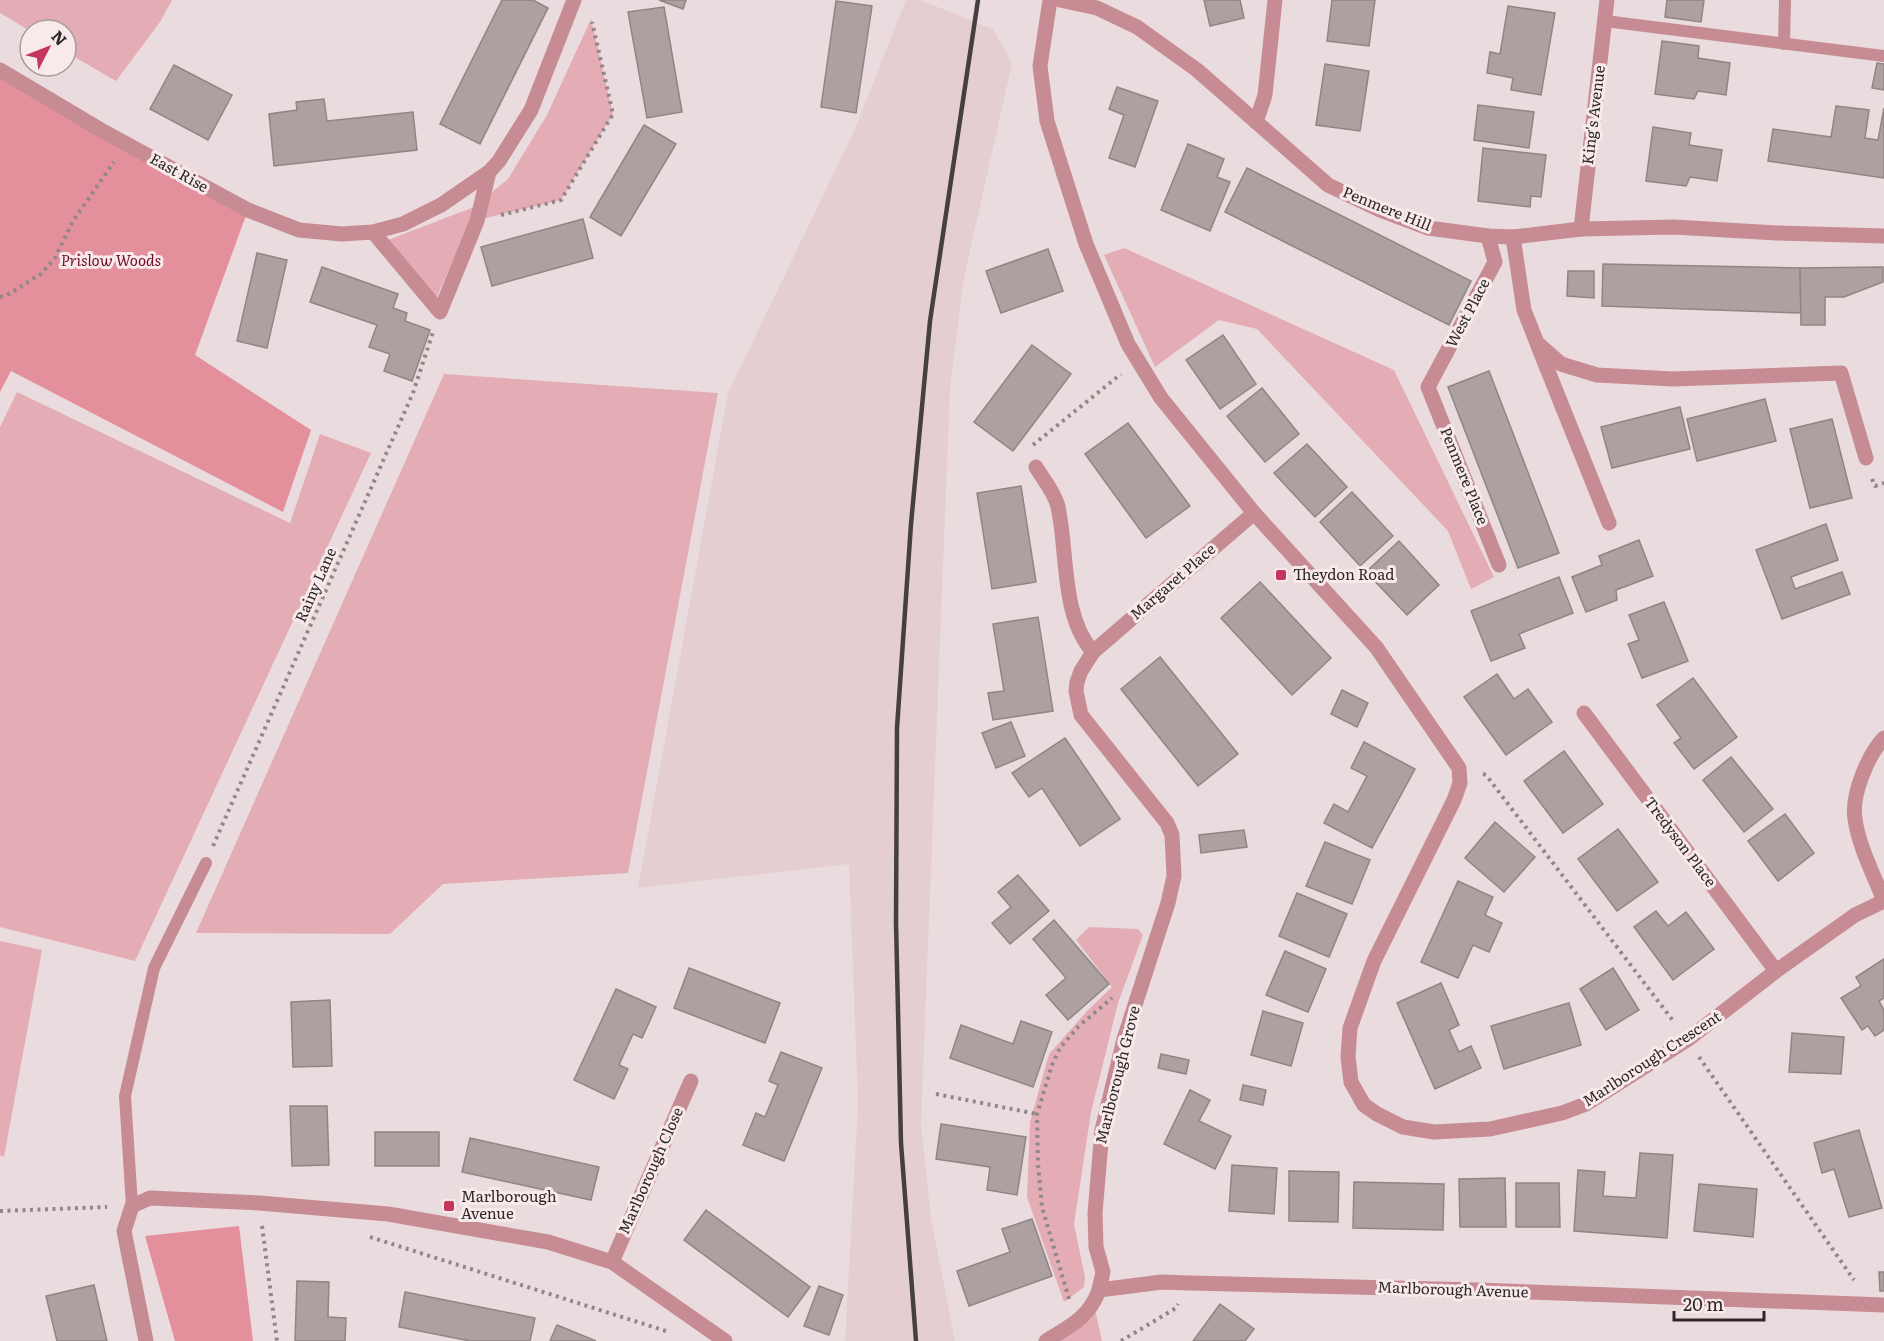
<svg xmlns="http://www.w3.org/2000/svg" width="1884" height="1341" viewBox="0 0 1884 1341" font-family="Literata,serif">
	<rect width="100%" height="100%" fill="#eadcde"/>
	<polygon fill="#e5ced1" points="906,0 920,0 993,29 1012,63 964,278 950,389 921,1123 931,1218 955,1341 845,1341 858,1103 849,864 638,888 728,393 854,131"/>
	<g fill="#e4acb4">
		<polygon points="0,0 172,0 160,22 116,81 66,52 66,30 30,31 0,13"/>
		<polygon points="591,19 613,114 561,200 470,222 436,299 388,240 474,207 508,179 547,115"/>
		<polygon points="1124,248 1394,370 1494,577 1471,589 1448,531 1257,329 1219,320 1155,367 1104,255"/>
		<polygon points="444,374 718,393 628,873 443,884 390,934 196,933"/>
		<polygon points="17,392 290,523 320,434 371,453 135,961 0,927 0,427"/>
		<polygon points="1089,927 1138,929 1143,935 1118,1003 1091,1112 1074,1224 1085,1277 1084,1287 1064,1302 1027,1197 1030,1122 1049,1054 1088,1010 1112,987 1076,940"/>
		<polygon points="0,941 42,950 4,1157 0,1155"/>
		<polygon points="1094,1305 1102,1341 1047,1341"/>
	</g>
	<g fill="#e38f9c">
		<polygon points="0,72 248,210 195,355 311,430 283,512 11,371 0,392"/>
		<polygon points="239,1226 253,1341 175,1341 145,1236"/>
	</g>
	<g fill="#ada0a1" stroke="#918485" stroke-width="1.5">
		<polygon points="502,0 533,0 548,8 480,144 440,124"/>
		<polygon points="659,0 686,0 683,9"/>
		<polygon points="1204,0 1240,0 1244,18 1210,26"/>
		<polygon points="1332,0 1375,0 1369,46 1327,41"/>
		<polygon points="1667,0 1704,0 1701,22 1665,17"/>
		<polygon points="836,1 872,6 856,113 821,107"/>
		<polygon points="1508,6 1555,13 1541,95 1511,90 1513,78 1487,73 1490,52 1500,54"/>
		<polygon points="664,7 682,112 647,118 628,12"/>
		<polygon points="1662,41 1699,46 1698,58 1730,63 1726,95 1698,91 1694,99 1655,94"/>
		<polygon points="1877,63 1884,64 1884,90 1872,88"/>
		<polygon points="1325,64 1369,71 1360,131 1316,125"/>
		<polygon points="174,65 232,95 208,140 150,109"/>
		<polygon points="1117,87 1158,101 1135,167 1109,158 1124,115 1109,109"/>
		<polygon points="324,99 327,121 413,112 417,150 274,166 269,114 297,110 296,102"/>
		<polygon points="1478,105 1534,112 1529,148 1474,140"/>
		<polygon points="1836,106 1869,110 1865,138 1878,140 1884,108 1884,178 1768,161 1773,129 1831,137"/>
		<polygon points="644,125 676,144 621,236 590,217"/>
		<polygon points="1653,127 1691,133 1689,145 1722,150 1717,181 1690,177 1686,186 1646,181"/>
		<polygon points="1188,144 1224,159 1217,177 1230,182 1210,231 1161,210"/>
		<polygon points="1483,148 1546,155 1541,197 1531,196 1530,207 1478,201"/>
		<polygon points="1247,168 1471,281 1449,325 1225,212"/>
		<polygon points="583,219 593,258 492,286 481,247"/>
		<polygon points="1048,249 1063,291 1001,313 986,271"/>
		<polygon points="257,253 287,260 267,348 237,341"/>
		<polygon points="1603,264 1800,268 1801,313 1602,306"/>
		<polygon points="322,267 398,294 393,308 407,313 405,321 430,330 412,381 384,371 390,354 369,347 377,325 310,302"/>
		<polygon points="1883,267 1883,282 1844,297 1825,297 1825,325 1801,325 1800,268"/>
		<polygon points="1568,271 1594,271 1594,298 1567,296"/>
		<polygon points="1223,335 1256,384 1220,409 1186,360"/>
		<polygon points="1032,345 1071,374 1013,451 974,422"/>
		<polygon points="1489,371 1559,553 1518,568 1448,387"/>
		<polygon points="1262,388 1299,434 1265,462 1227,416"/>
		<polygon points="1765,399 1776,441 1697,461 1687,419"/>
		<polygon points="1680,407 1690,449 1612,468 1601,427"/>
		<polygon points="1832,419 1852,498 1810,508 1790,429"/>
		<polygon points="1128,423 1190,506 1146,538 1085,454"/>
		<polygon points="1307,444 1347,487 1315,517 1274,473"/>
		<polygon points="1021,486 1036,582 992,589 977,493"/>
		<polygon points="1352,492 1393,536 1360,566 1320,522"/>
		<polygon points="1826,524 1838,560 1791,577 1795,589 1842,572 1850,594 1782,619 1756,550"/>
		<polygon points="1639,540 1653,576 1616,590 1617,600 1586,612 1572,577 1602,565 1599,556"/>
		<polygon points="1399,541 1439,585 1407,615 1366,572"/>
		<polygon points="1559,577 1573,613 1519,634 1525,648 1491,661 1471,611"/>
		<polygon points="1260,582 1331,658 1292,695 1221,618"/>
		<polygon points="1664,602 1688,661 1642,678 1628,644 1639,640 1629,615"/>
		<polygon points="1038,617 1053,711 993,720 988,693 1004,691 993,624"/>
		<polygon points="1160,657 1238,754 1198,786 1121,689"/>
		<polygon points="1497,674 1514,699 1528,689 1552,722 1506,755 1464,697"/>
		<polygon points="1693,678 1737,737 1694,769 1674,743 1681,738 1657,705"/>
		<polygon points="1342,690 1368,703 1357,727 1331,714"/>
		<polygon points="1011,722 1025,756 996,768 982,733"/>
		<polygon points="1065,738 1120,819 1080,846 1042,788 1029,797 1012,773"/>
		<polygon points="1364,742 1415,769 1372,848 1324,823 1334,804 1348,812 1367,776 1351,768"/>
		<polygon points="1564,751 1603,804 1563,833 1524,781"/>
		<polygon points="1731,757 1773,809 1744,832 1703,780"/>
		<polygon points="1785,814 1814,853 1778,881 1748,841"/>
		<polygon points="1495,822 1535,857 1504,892 1465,858"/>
		<polygon points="1618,829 1658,882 1617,911 1578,859"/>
		<polygon points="1244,830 1247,847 1201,853 1199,835"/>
		<polygon points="1325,842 1370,860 1352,904 1306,886"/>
		<polygon points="1018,875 1049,911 1010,944 992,923 1011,907 998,892"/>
		<polygon points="1458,881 1493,897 1485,915 1502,923 1489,952 1473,945 1458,978 1421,962"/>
		<polygon points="1297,893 1347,914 1329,957 1279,936"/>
		<polygon points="1656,911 1668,926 1686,912 1714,949 1673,980 1634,927"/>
		<polygon points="1054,920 1109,984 1068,1020 1046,995 1066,978 1033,939"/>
		<polygon points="1285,951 1326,969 1308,1012 1266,995"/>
		<polygon points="1884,959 1884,998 1879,1001 1884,1010 1884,1030 1875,1036 1868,1026 1862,1030 1841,998 1861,986 1856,977"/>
		<polygon points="689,968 780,1003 765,1043 674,1008"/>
		<polygon points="1613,968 1639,1010 1606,1030 1580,989"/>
		<polygon points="1441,983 1459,1025 1449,1030 1459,1052 1471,1046 1481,1068 1435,1089 1397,1003"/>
		<polygon points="616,989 656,1007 642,1038 633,1034 619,1065 628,1069 614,1099 574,1080"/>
		<polygon points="330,1000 332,1066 293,1067 291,1002"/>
		<polygon points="1569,1003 1581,1045 1504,1069 1491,1026"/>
		<polygon points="1263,1011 1303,1023 1291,1066 1251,1055"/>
		<polygon points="1021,1021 1052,1032 1033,1087 950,1058 961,1025 1013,1044"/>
		<polygon points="1792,1033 1844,1037 1841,1074 1789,1072"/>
		<polygon points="781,1052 822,1068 784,1161 743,1145 756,1113 765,1117 778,1085 769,1081"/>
		<polygon points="1161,1054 1189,1060 1186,1074 1158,1068"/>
		<polygon points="1243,1085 1266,1090 1263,1105 1240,1100"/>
		<polygon points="1190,1090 1210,1100 1199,1121 1231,1136 1215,1169 1164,1144"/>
		<polygon points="290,1106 327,1106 329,1165 292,1166"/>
		<polygon points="941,1124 1026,1137 1017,1195 987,1190 990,1167 936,1159"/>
		<polygon points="1859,1130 1882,1208 1849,1217 1834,1169 1822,1173 1814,1143"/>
		<rect x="375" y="1132" width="64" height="34"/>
		<polygon points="470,1138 599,1167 591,1200 462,1172"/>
		<polygon points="1640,1153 1673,1155 1667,1238 1574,1231 1578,1170 1605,1172 1603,1196 1636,1198"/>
		<polygon points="1232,1165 1277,1168 1274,1214 1229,1211"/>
		<polygon points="1289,1171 1339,1172 1338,1222 1289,1221"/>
		<polygon points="1505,1178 1506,1227 1460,1227 1459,1179"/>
		<polygon points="1354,1182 1444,1184 1443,1230 1353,1228"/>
		<polygon points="1516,1183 1559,1183 1560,1227 1516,1227"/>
		<polygon points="1699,1184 1757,1189 1753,1237 1694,1231"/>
		<polygon points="706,1210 810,1287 788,1317 684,1240"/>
		<polygon points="1032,1219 1052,1276 969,1306 957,1271 1010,1252 1002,1229"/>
		<polygon points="1879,1272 1884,1272 1884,1291 1880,1291"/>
		<polygon points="297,1281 329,1282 328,1317 346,1318 345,1341 295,1341"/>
		<polygon points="94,1285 107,1341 57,1341 46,1296"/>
		<polygon points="819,1286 843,1295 829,1335 804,1326"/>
		<polygon points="405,1292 535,1318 530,1341 470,1341 399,1327"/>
		<polygon points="1220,1304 1254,1329 1245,1341 1193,1341"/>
		<polygon points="557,1325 596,1341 550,1341"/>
	</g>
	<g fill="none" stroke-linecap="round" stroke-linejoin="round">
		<g stroke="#918788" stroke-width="4" stroke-dasharray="3 4.5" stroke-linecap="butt">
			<polyline points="501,215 561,200 613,114 592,22"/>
			<polyline points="0,297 7,295 41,274 55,258 73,221 114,162"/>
			<polyline points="1033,445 1121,374"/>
			<polyline points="1872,479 1875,486 1884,483"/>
			<polyline points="1483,774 1486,775 1674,1022"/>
			<polyline points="213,846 413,393 433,332"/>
			<polyline points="1699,1057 1854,1280"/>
			<polyline points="936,1094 1037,1114"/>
			<polyline points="0,1211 107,1207"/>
			<polyline points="262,1226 277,1341"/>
			<polyline points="370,1237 666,1331"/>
			<polyline points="1069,1299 1042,1207 1038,1164 1037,1114 1052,1065 1060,1048 1078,1027 1112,998"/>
			<polyline points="1121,1341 1176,1308 1178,1304"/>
		</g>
		<g stroke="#c68b93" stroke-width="12">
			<polyline points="1605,21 1884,56"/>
			<polyline points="1784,44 1785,0"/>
			<polyline points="132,1206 125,1096 154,968 206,863"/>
		</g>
		<g stroke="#c68b93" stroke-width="15">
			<path d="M1050,0L1040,66L1047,121L1086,244L1128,344L1161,398L1254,513L1376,647L1459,768L1460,783L1454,800L1374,961L1350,1028L1348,1057L1351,1082L1364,1105L1377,1114L1403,1127L1434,1132L1490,1129L1562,1113L1586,1104L1687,1040L1776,971L1855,915L1884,901C1874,875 1859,847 1855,819C1851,795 1868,755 1884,738"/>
			<polyline points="0,70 101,130 248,210 299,230 342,234 373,232 403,224 441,205 489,172 499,161 531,110 574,0"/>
			<polyline points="1256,122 1265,95 1275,0"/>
			<polyline points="1581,229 1607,0"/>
			<polyline points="373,232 440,312 477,221 489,172"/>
			<polyline points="1488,236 1495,262 1428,387 1499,565"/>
			<polyline points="1513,237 1524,310 1537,343 1561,364 1597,375 1673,379 1841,373 1866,458"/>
			<polyline points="1538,346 1609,523"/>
			<path d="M1036,467C1043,479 1055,493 1058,507C1068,553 1061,616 1093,652L1081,671L1077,682L1076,691L1081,715L1167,823L1172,835L1174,876L1168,903L1124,1039L1102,1130L1095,1213L1096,1247L1103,1272L1099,1290"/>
			<polyline points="1093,652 1254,513"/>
			<polyline points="1584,713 1776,971"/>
			<polyline points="612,1262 691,1081"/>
			<polyline points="146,1341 124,1231 132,1206 150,1198 259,1203 388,1214 548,1242 612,1262 725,1341"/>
			<path d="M1046,1341C1070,1326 1089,1318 1099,1290L1162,1282L1190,1283L1478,1290L1884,1305"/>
		</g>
		<polyline stroke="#c68b93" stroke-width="15" points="1060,0 1097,8 1137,27 1197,70 1328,185 1380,210 1428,228 1488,236 1513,237 1581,229 1674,227 1777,233 1884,236"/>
		<polyline stroke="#463f40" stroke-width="4.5" points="916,1341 901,1143 896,922 897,728 911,524 930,321 978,0"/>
	</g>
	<g fill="#c5365c" stroke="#f8eaeb" stroke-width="2">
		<rect x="1275" y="569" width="12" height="12" rx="3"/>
		<rect x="443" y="1200" width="12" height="12" rx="3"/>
	</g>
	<g text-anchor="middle" stroke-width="6" stroke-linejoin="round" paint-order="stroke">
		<g font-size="15" fill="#2d2728" stroke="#f8eaeb">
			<text transform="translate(1594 115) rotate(-83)" y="5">King's Avenue</text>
			<text transform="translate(179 173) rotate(29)" y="5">East Rise</text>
			<text transform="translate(1387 209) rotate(22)" y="5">Penmere Hill</text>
			<text transform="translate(1468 313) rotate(-62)" y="5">West Place</text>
			<text transform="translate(1464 476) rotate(68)" y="5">Penmere Place</text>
			<text transform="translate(1173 582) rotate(-41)" y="5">Margaret Place</text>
			<text transform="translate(316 585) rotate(-66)" y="5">Rainy Lane</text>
			<text transform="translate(1680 842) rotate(53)" y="5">Tredyson Place</text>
			<text transform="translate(1652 1059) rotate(-33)" y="5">Marlborough Crescent</text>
			<text transform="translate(1118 1075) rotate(-76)" y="5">Marlborough Grove</text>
			<text transform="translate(651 1171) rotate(-66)" y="5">Marlborough Close</text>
			<text transform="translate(1453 1290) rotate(2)" y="5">Marlborough Avenue</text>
		</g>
		<g font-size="15" font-style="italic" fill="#700b2c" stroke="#f8eaeb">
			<text x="111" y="266">Prislow Woods</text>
		</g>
		<g font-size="15" fill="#2d2728" stroke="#f8eaeb" text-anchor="start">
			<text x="1293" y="580">Theydon Road</text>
			<text x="461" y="1202">Marlborough<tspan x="461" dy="17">Avenue</tspan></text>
		</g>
	</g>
	<g transform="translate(48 48) rotate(48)"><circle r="28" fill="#f8eaeb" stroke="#a79c9d" stroke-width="1.5"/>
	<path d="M0-4.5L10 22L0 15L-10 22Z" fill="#c5365c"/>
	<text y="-9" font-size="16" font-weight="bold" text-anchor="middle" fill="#2d2728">N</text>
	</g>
	<path d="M1674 1311v9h90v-9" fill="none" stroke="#2d2728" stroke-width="3"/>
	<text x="1683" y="1311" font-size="18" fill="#2d2728" stroke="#f8eaeb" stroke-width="4.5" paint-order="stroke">20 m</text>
</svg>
